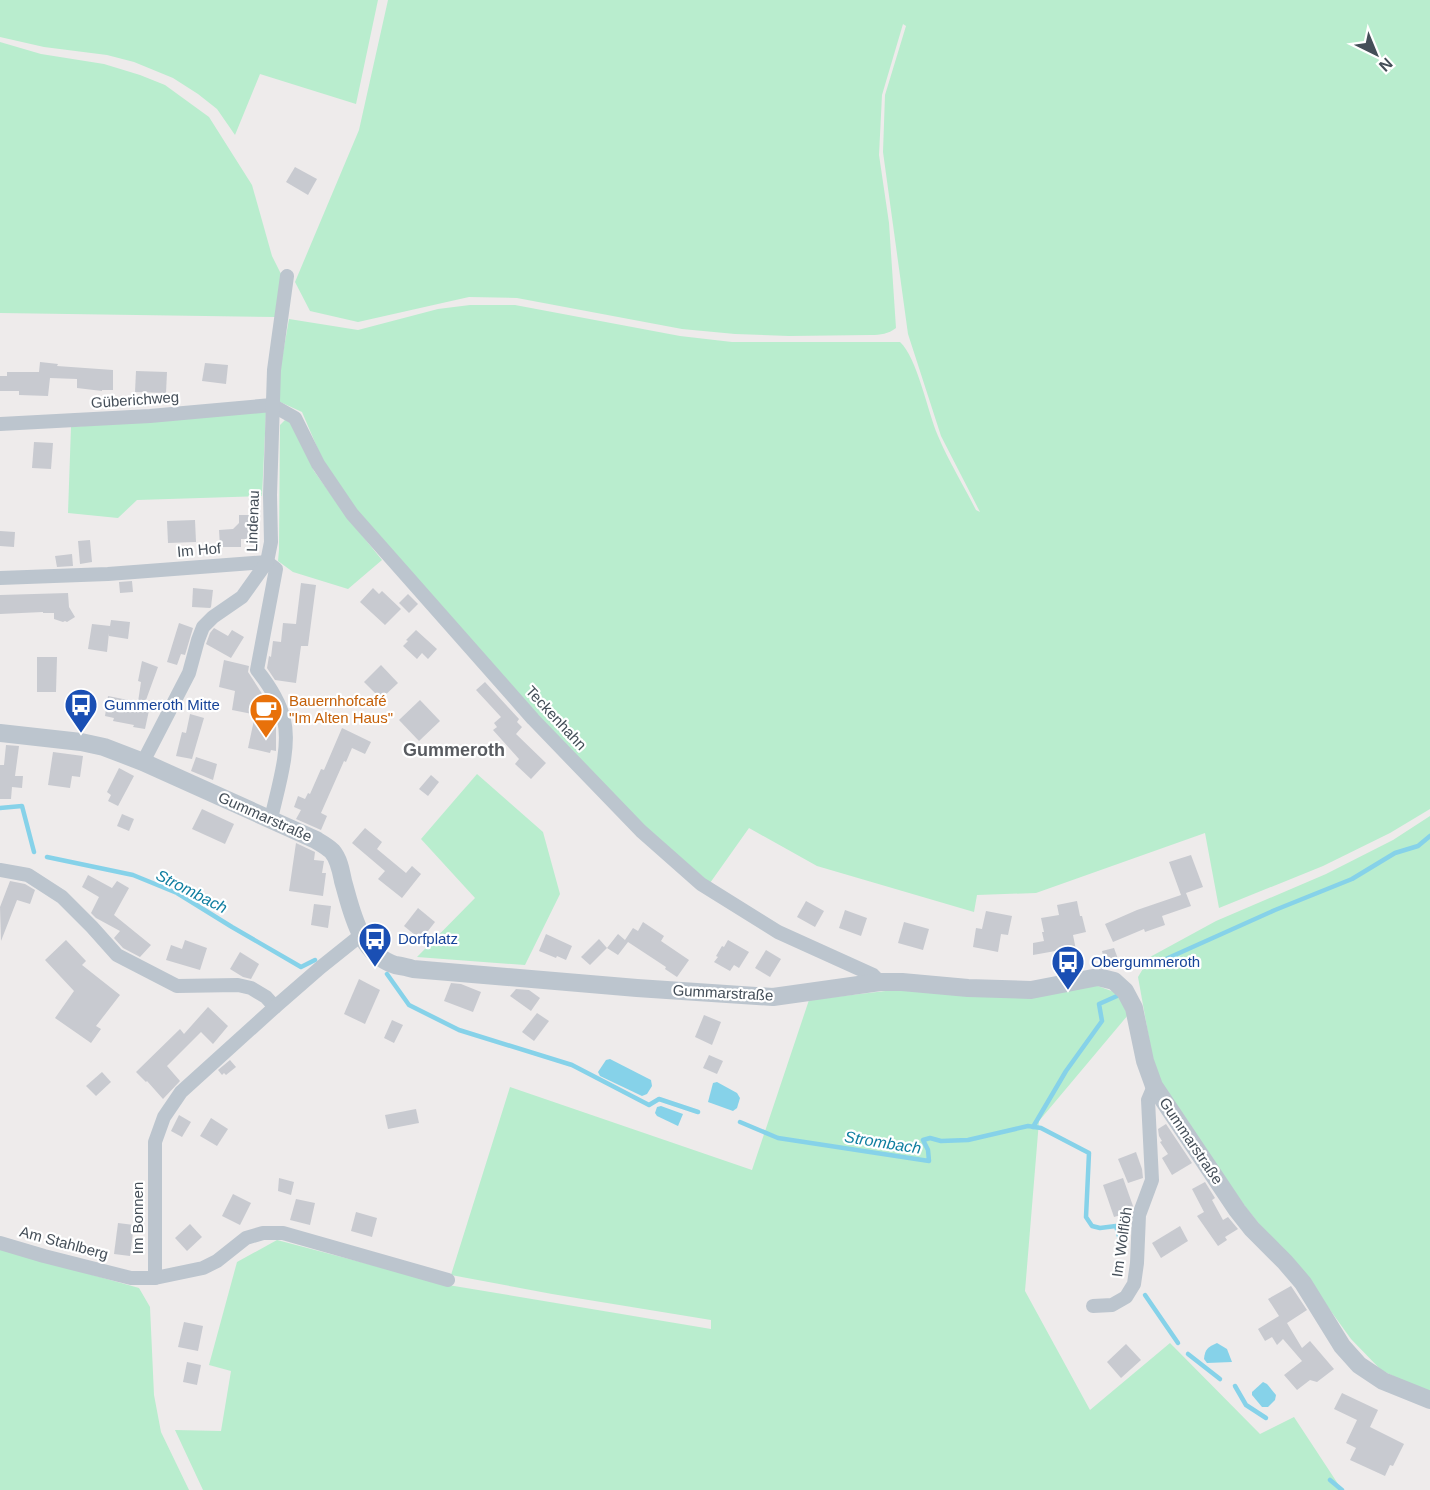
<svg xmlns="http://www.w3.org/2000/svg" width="1430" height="1490" viewBox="0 0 1430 1490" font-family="Arial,sans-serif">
	<rect width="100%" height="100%" fill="#eeebeb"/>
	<g fill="#b9edce">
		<polygon points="0,0 378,0 356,104 260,74 235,135 217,109 198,94 173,78 134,62 107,55 44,47 0,37"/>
		<path d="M388,0H1430V809L1390,833L1323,866L1219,908L1205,833L1036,893L977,895L974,912L817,866L749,828L710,883L645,827L539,716L355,511L323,461L302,412L278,401L280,370L289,319L358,330L438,309L470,305H515L680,336L732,342H900C917,357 928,413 938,436C949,462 964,486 976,510L980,512L941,436L908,334L883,152L885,95L906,26L903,24L882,95L879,155L889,223L896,328C888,334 881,335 871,335L789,336L735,334L682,329L517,298L469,297L358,322L310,311L295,282L359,130Z"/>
		<polygon points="0,42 41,54 104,64 140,75 165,85 209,117 252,185 272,256 282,276 276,317 0,313"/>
		<polygon points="266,412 262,496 137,500 118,518 68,513 71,427"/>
		<polygon points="285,420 291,422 314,471 347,517 382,560 348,589 293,572 278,561 279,550 280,425"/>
		<polygon points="477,774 543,832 560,894 525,965 417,957 475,898 421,839"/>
		<polygon points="1430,816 1430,1394 1381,1370 1351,1339 1304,1274 1273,1241 1244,1205 1163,1088 1154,1066 1138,977 1150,957 1216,921 1326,874 1393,840"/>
		<polygon points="1095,985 1117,993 1128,1015 1039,1121 1025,1291 1090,1410 1170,1343 1260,1434 1294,1417 1342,1490 203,1490 175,1430 221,1431 231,1371 209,1365 237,1262 277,1240 448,1285 711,1329 711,1320 552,1294 451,1275 510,1087 752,1170 809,1000 894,990"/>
		<polygon points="0,1249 139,1288 150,1307 154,1395 161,1432 189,1490 0,1490"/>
	</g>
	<g fill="#86d2e9">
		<polygon points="610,1059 651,1080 652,1086 647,1094 642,1096 600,1076 598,1072 606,1060"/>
		<polygon points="717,1082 737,1093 740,1098 737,1108 733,1111 708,1102 713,1083"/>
		<polygon points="661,1106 683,1114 678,1126 657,1116 655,1113 657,1107"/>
		<path d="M1217,1343L1227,1349L1232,1362L1207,1363L1204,1359C1205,1349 1208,1347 1217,1343Z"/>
		<polygon points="1263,1382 1267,1384 1276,1395 1275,1400 1268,1407 1262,1407 1252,1395 1252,1392"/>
	</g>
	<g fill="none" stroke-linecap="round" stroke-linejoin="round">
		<g stroke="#86d2e9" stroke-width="4.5">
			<polyline points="0,808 22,806 34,852"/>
			<polyline points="47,857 133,875 177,893 232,927 301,967 315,960"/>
			<polyline points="1157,963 1275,910 1352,879 1395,853 1418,846 1430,836"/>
			<polyline points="387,974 409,1005 459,1030 572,1065 649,1105 659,1099 698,1112"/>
			<polyline points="740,1122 778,1138 929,1161 928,1150 923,1140 930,1138 941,1141 968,1140 1028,1126 1041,1128 1089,1153 1086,1217 1092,1226 1100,1228 1116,1226 1121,1243"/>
			<polyline points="1033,1127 1066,1071 1102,1021 1099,1004 1117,996"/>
			<polyline points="1145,1295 1178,1343"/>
			<polyline points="1188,1354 1220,1379"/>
			<polyline points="1235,1386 1246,1405 1266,1418"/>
			<polyline points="1330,1480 1342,1490"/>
		</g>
	</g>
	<g fill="#c8cad0">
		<polygon points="295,167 317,179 308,195 286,182"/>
		<polygon points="40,362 58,364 57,366 113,370 113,390 102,390 102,391 77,388 77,379 50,378 48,396 19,395 19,391 0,391 0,376 7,376 7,372 39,372"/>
		<polygon points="205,363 228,365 226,384 202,381"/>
		<polygon points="136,371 167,372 166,393 135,392"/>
		<polygon points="34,442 53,443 51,469 32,468"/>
		<polygon points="239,515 256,515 257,539 241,539 241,547 220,547 219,530 233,529 239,523"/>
		<polygon points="195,520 196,542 168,543 167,521"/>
		<polygon points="0,531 15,532 14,547 0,546"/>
		<polygon points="90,540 92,562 80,564 78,541"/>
		<polygon points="72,554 73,566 57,567 55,556"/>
		<polygon points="132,581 133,592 120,593 119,582"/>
		<polygon points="301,583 316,585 308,646 301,646 296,683 275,680 267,668 269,656 271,657 273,641 281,642 283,623 296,624"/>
		<polygon points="193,588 213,590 211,607 210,608 192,607"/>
		<polygon points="373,588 379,594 382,591 401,609 385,625 360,602"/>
		<polygon points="68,593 69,607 75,617 67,622 65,621 63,622 54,619 54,613 43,613 43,612 0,614 0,595"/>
		<polygon points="408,594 418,604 409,613 399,603"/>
		<polygon points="111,620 130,622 128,639 109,636 109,633 107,652 88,649 92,624 110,626"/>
		<polygon points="179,623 193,628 185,655 181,654 177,665 167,662"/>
		<polygon points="214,628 228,636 232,630 244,637 231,658 206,644 210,633"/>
		<polygon points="416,630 437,649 428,659 422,653 417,659 403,646 408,641 406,640"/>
		<polygon points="37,657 57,657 56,692 37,692"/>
		<polygon points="224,660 249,666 248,672 250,675 268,703 263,716 232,710 235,691 219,687"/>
		<polygon points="142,661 158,667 146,700 151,701 145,729 133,727 134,725 113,721 114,718 105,716 108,696 138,702 141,682 138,681"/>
		<polygon points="381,665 398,683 381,699 364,682"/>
		<polygon points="485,682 519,719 517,722 522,727 516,734 546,763 531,779 515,764 519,759 493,730 497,727 494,723 501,717 476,690"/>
		<polygon points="420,700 440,721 419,741 399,720"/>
		<polygon points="190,714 204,718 192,759 176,756 182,732 186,733"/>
		<polygon points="254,720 276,724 276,751 271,750 270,753 248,748"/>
		<polygon points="342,728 371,742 365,754 352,748 346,762 344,761 321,813 327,816 321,830 296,819 301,810 294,807 298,796 305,799 308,793 310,794 321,769 324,770"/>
		<polygon points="6,745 19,746 15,776 23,776 22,788 12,787 11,799 0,799 0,765 4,765"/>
		<polygon points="53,752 83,756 80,777 72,776 70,788 48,785"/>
		<polygon points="196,757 217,764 213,780 191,771"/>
		<polygon points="119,768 134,776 118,806 108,801 111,795 107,792"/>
		<polygon points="431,775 439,782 428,796 419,789"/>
		<polygon points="202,809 234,824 225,844 192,829"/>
		<polygon points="122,814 134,819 129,831 117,826"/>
		<polygon points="365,828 382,842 377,849 406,873 412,866 421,874 402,898 378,879 385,871 352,843"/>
		<polygon points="296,843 315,852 314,860 324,861 322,873 326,873 323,896 289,891"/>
		<polygon points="1191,855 1203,887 1186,893 1191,906 1162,916 1165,925 1145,932 1144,929 1113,942 1105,924 1137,910 1181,895 1169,862"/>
		<polygon points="88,875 112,888 117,881 129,888 114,915 151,945 140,957 123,948 114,938 120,931 96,918 91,913 99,897 82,887"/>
		<polygon points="10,881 25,884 35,890 30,904 17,900 1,941 0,907"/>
		<polygon points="806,901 824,911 815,927 797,917"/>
		<polygon points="1077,901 1080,916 1082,916 1086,932 1073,935 1076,950 1062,953 1061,950 1033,955 1033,943 1044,941 1042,932 1044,932 1041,918 1059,915 1057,905"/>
		<polygon points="314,904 331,906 328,928 311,925"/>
		<polygon points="418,908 435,922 421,940 404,926"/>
		<polygon points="845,910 867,918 861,936 839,928"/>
		<polygon points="986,911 1012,916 1008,935 1001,934 998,952 973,947 976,928 982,929"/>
		<polygon points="643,922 664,936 661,941 689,960 677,977 665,969 666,967 628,942 618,955 607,948 618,934 625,940 633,928 638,931"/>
		<polygon points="904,922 929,929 923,950 898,943"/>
		<polygon points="546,934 572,946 566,960 557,956 556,958 539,951"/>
		<polygon points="599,939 607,948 590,965 581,957"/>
		<polygon points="66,940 86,961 82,965 120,995 96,1026 101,1029 91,1043 55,1018 74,991 45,960"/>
		<polygon points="185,940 207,948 200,970 166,960 171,945 182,949"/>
		<polygon points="728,940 749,952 739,968 734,965 730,971 714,962 718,957 716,956 722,946 724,947"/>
		<polygon points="1114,948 1118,959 1105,963 1102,951"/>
		<polygon points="766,950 781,959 770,977 755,968"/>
		<polygon points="240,952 259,964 251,979 243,977 230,969"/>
		<polygon points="359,979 380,990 365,1024 344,1014"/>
		<polygon points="451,983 461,984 481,992 473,1012 444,1001"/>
		<polygon points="516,989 529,990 540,998 531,1011 510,996"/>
		<polygon points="208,1007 228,1026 213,1044 201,1032 167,1066 180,1081 163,1099 147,1081 146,1082 136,1072 180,1029 184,1034"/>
		<polygon points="537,1013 549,1021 534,1041 522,1032"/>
		<polygon points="704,1015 721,1022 712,1045 695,1037"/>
		<polygon points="392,1020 403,1025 394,1043 384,1038"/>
		<polygon points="709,1055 723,1061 717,1074 703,1068"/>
		<polygon points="230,1060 236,1067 226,1075 224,1073 222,1075 218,1070"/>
		<polygon points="102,1072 111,1082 96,1096 86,1086"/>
		<polygon points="416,1109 419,1123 388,1129 385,1115"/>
		<polygon points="179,1115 191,1122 182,1137 171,1131"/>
		<polygon points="211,1118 228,1129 217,1146 200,1136"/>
		<polygon points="1166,1124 1192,1163 1172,1175 1162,1158 1168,1154 1160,1142 1162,1141 1159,1136 1158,1129"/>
		<polygon points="1136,1152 1142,1169 1143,1178 1128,1183 1118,1159"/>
		<polygon points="279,1178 294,1182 291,1195 278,1191"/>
		<polygon points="1123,1178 1133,1206 1131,1212 1114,1217 1103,1185"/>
		<polygon points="1205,1182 1215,1198 1212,1200 1223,1220 1228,1217 1238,1229 1225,1237 1227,1240 1218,1246 1197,1216 1204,1212 1192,1189"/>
		<polygon points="233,1194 251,1203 240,1225 222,1216"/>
		<polygon points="296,1199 315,1203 310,1225 290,1220"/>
		<polygon points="356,1212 377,1218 372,1237 351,1231"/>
		<polygon points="118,1223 134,1225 130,1256 114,1254"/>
		<polygon points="190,1224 202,1237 187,1251 175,1238"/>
		<polygon points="1180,1226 1188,1241 1161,1258 1152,1243"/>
		<polygon points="1291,1286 1307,1310 1287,1323 1302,1348 1310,1341 1334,1369 1317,1382 1310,1380 1297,1390 1284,1375 1302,1361 1283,1339 1277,1345 1272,1337 1265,1341 1258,1329 1279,1316 1268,1299"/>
		<polygon points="184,1322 203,1326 198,1351 178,1347"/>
		<polygon points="1126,1344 1141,1360 1121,1378 1107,1362"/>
		<polygon points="187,1362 201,1365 197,1385 183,1382"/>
		<polygon points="1342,1393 1378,1410 1370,1427 1404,1444 1393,1466 1390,1465 1385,1476 1350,1460 1356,1448 1346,1443 1357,1420 1334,1409"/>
	</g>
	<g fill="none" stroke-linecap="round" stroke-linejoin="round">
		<g stroke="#bcc5ce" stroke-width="14">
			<polyline points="0,424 150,416 272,405 295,418 318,464 352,514 533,719 641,831 701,884 778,932 873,975 880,982"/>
			<path d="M0,578L108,574L267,562L276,569L257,670C269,685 280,702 284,720C291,748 277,791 271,819"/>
			<polyline points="143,762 189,673 198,640 203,627 213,617 242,597 267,562 271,542 270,495 274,370 287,276"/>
			<polyline points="0,870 28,875 62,897 92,927 117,955 177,986 238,985 251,988 266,997 275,1007"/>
			<polyline points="0,1243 44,1256 131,1278 155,1278 203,1268 217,1261 246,1238 263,1233 283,1233 448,1280"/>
			<polyline points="155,1278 155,1142 164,1117 181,1092 275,1007 321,967 361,935"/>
			<polyline points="1093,1306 1112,1305 1126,1297 1134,1284 1137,1263 1139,1215 1152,1180 1148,1100 1154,1086"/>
		</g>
		<path stroke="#bcc5ce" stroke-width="18" d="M0,733L81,742L104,747L143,762L316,840C321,843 328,847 332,851C339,859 341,871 343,881C352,912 359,953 395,965C401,966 407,967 413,969L637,988L773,997L880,982H902L968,988L1031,990L1098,977L1114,981L1125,991L1134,1008L1145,1061L1154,1086L1237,1210L1252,1229L1285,1262L1303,1283L1342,1346L1359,1365L1383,1381L1430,1400"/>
	</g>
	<defs>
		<g id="bus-pin" transform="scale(1.725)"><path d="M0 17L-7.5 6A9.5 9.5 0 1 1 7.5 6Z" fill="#1a4fb4" stroke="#fff"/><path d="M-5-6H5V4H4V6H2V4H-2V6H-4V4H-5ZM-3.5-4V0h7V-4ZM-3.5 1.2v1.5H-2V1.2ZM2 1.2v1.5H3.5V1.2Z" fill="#fff"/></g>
		<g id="cafe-pin" transform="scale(1.725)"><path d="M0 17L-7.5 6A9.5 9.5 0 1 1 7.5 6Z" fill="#e8710a" stroke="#fff"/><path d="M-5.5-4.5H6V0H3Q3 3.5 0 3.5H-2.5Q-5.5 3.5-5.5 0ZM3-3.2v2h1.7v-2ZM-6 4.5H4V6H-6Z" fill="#fff"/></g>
	</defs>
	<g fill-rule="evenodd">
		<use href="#bus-pin" x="81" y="705"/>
		<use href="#cafe-pin" x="266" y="710"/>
		<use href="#bus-pin" x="375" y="939"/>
		<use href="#bus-pin" x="1068" y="962"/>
	</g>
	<g text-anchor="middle" stroke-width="4.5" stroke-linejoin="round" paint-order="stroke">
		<g font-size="15" fill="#444e58" stroke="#fff">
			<text transform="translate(135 400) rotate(-4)" y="5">Güberichweg</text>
			<text transform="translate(253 521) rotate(-88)" y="5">Lindenau</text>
			<text transform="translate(199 550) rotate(-5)" y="5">Im Hof</text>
			<text transform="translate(556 718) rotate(47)" y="5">Teckenhahn</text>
			<text transform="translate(265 817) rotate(24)" y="5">Gummarstraße</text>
			<text transform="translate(723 993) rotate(3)" y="5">Gummarstraße</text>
			<text transform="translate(1191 1141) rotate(56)" y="5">Gummarstraße</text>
			<text transform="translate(138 1218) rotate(-90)" y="5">Im Bonnen</text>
			<text transform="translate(1122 1242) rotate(-82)" y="5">Im Wolflöh</text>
			<text transform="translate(64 1243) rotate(15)" y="5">Am Stahlberg</text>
		</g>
		<g font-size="15" fill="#c56008" stroke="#fff" text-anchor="start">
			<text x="289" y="706">Bauernhofcafé<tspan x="289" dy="17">"Im Alten Haus"</tspan></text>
		</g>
		<g font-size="15" fill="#164399" stroke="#fff" text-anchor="start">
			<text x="104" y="710">Gummeroth Mitte</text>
			<text x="398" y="944">Dorfplatz</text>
			<text x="1091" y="967">Obergummeroth</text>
		</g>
		<g font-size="16" font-style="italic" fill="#0f7ea0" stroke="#fff">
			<text transform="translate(192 891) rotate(27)" y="6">Strombach</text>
			<text transform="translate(883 1142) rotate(9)" y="6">Strombach</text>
		</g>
		<g font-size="18" font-weight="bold" fill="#585b60" stroke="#fff">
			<text x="454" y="756">Gummeroth</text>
		</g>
	</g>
	<g transform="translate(1376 54) rotate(137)" stroke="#ffffff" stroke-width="4.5" paint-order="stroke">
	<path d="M0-4.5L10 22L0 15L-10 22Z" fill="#444e58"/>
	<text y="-9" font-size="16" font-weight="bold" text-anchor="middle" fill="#444e58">N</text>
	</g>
</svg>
